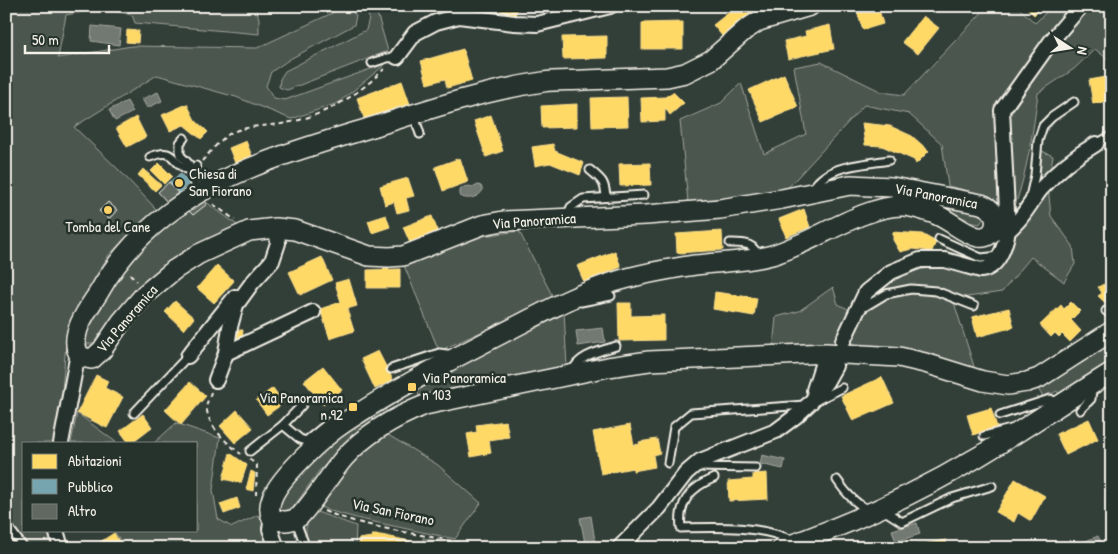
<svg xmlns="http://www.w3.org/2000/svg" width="1118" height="554" viewBox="0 0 1118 554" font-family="'Patrick Hand',sans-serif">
	<rect width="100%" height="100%" fill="#323e38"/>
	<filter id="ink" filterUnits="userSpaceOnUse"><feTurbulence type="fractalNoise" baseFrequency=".02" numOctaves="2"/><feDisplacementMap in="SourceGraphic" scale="10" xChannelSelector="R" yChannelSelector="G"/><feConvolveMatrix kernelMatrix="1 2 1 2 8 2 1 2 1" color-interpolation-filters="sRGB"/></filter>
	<g filter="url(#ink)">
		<g fill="#4c564f" stroke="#a0a49c">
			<path d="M13,6H256L259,19V34L135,23L132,15C106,8 93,10 66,15L58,58L132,46L257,48L343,8L351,9L356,16L354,25L290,59L271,72L266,86L274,98L285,100L387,63L338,103L291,119L236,97L157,75L74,127L119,170L157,210L136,227L108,256L76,314L66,343L61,404L53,443H24V530H49L52,548H6V12Z"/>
			<polygon points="366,6 375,6 388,51 287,90 279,87 280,79 285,71 366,30 369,18"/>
			<polygon points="988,6 1017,6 1035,23 1053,6 1075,6 997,108 1002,205 990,196 948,186 942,144 909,114 864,105 784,192 688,202 680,121 721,103 741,83 764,154 806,134 794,67 821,62 882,92 904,95"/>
			<path d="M1091,6H1112V63L1095,49L1074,69L1038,93C1033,133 1027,172 1014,209L1010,115L1057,44Z"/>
			<path d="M1042,151L1053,156L1048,186L1051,216L1073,246L1075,264L1064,282L1031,257L1002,292L953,299L975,370L845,349L860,315L879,302L877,294H870C894,275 923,263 955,270C965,272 979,278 989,274C1004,270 1005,252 1010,240C1015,230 1023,220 1027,210C1035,191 1039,171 1042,151Z"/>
			<polygon points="202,199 240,227 138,289 125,302 94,344 87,344 84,339 84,333 100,305 129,261 170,224"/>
			<polygon points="933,203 981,214 983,219 980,224 974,223"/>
			<polygon points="519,231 554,299 439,351 403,263 475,237"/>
			<polygon points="833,287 838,304 850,310 836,344 773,347 776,317 799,311"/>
			<polygon points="564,311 567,367 420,398 417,391 413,392 412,389"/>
			<polygon points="1112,341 1112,363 1061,398 1057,391 1044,398 1036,386"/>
			<path d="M386,403L388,406L385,409L388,414L336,454L319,471L288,515L277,512C280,505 281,496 285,490C312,454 350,429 386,403Z"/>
			<polygon points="77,413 117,443 71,443"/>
			<polygon points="176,423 220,438 213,490 218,519 232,527 258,515 263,522 273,548 126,548 113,530 196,530 196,443 154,443"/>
			<polygon points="383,432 438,465 481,503 455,539 360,519 327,510 317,505 356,457"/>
			<path d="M317,512L356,526L355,548H311C304,532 303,524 317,512Z"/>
			<polygon points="423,538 468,548 424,548"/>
		</g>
		<g fill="#727972" stroke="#a6a9a1">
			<polygon points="92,26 121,29 119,45 91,41"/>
			<polygon points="158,92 162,101 147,108 142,99"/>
			<polygon points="127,101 133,112 115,121 109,110"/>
			<path d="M478,185L481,186L483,190C479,197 468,201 460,196V190C465,185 468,186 474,187Z"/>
			<polygon points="603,328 605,342 578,346 576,331"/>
			<polygon points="762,455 785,460 783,469 760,464"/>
			<polygon points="591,516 595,541 585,543 580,518"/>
			<polygon points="917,523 920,534 896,542 892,530"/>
			<polygon points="1098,536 1104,548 1079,548 1081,543"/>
		</g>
		<g fill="#ffd966" stroke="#fce08d">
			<polygon points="488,6 518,6 515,16"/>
			<polygon points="737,6 761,6 723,37 713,25"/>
			<polygon points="875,6 878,6 883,24 863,30 857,12"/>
			<polygon points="1025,6 1042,6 1034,15"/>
			<polygon points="923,16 939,28 918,54 902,42"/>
			<polygon points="683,22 683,49 642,49 642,23"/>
			<polygon points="830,25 834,49 788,59 784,41 806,36 805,31"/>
			<polygon points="127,30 139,31 138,43 126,42"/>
			<polygon points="607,36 607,58 563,59 562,37"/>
			<polygon points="463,49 472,81 447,88 445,79 427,84 421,61"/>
			<polygon points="784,74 798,107 763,122 749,90"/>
			<polygon points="1112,76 1112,100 1093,104 1089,80"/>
			<polygon points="402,81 410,104 365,121 357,98"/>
			<polygon points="673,92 684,103 670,115 665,108 665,121 642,122 641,98 665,97"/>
			<polygon points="627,97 628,126 592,127 591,98"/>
			<polygon points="187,104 195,120 208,132 201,139 184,125 170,131 162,115"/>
			<polygon points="577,104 577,127 542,128 541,106"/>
			<polygon points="491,115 503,151 486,157 474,121"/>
			<polygon points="136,117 146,137 127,147 116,128"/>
			<polygon points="862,123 890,126 912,136 929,151 916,164 914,160 882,146 865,145"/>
			<polygon points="246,141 252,156 235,163 229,148"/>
			<polygon points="553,144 555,151 584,163 580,175 550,163 535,166 532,147"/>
			<polygon points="460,158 468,182 443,191 435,167"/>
			<polygon points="159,163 172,176 164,184 151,171"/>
			<polygon points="650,163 651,185 620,186 619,164"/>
			<polygon points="143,169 161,185 155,191 138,175"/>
			<polygon points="408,178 414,196 406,198 409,210 397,213 394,202 385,205 380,186"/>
			<polygon points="804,209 810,227 786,237 779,219"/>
			<polygon points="386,215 390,227 372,233 368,221"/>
			<polygon points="432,216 438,232 410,243 403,227"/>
			<polygon points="722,231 723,250 677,253 676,234"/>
			<polygon points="893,232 922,234 936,242 932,251 912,249 900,252 893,240"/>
			<polygon points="615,251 621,267 584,282 577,266"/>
			<polygon points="322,257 332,280 300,295 289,272"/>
			<polygon points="217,265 234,281 214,303 197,288"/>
			<polygon points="400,269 400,288 367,288 367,270"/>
			<polygon points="349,279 357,306 347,309 354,331 330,339 320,309 341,302 335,283"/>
			<polygon points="1104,284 1112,298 1112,309 1098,296 1102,293 1098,287"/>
			<polygon points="715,292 757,298 754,316 713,309"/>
			<polygon points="175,301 194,318 184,330 165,312"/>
			<polygon points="1071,302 1080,311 1071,320 1081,331 1070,342 1062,334 1059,337 1055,333 1051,337 1040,325 1061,305 1064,309"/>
			<polygon points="618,303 631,303 631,316 664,315 664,340 619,341"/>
			<polygon points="1009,308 1014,327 977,337 972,317"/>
			<polygon points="234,330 243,330 242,344 234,346"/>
			<polygon points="378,351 393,380 375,389 361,359"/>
			<polygon points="323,366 342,390 323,405 304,381"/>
			<polygon points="96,375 108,381 105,388 123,397 107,428 77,413"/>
			<polygon points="882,377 894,403 853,421 841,396"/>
			<polygon points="190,382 206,396 181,425 165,410"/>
			<polygon points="273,388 284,403 267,415 256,400"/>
			<polygon points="991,408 997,427 973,435 967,415"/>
			<polygon points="237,410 253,428 235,443 220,426"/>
			<polygon points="143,414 152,427 131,443 129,443 120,431"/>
			<polygon points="1089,419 1098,439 1066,455 1056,434"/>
			<polygon points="506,421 509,437 489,440 491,453 471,457 467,434 477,432 476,425"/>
			<polygon points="630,425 634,445 640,444 639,442 657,439 660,453 653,455 655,467 633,471 633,468 601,474 593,432"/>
			<polygon points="230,453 247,465 241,483 223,479"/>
			<polygon points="251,471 255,473 253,491 246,489"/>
			<polygon points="767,473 768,499 729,501 728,481 753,479 753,474"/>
			<polygon points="1015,479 1045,496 1031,521 1018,513 1014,522 996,512"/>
			<polygon points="237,498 240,508 224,514 220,504"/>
			<polygon points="114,533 123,548 91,548"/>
			<polygon points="372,535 381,535 410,541 408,548 359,548 358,539 372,537"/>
			<polygon points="636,538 644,546 643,548 625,548"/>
			<polygon points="946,540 947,548 916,548 916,545"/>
		</g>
		<polygon fill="#76a5af" stroke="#9cbcc0" points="181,174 189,184 178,193 169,182"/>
		<g fill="#5f6861" stroke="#f4f1e8">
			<polygon points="169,182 178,193 167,202 158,192"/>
			<polygon points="202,199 207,204 193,215 188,210"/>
			<polygon points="108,202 117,210 109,219 99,211"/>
		</g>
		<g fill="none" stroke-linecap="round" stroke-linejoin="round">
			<g stroke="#f4f1e8" stroke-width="11">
				<g id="lane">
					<polyline points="372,63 387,58 397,57"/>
					<polyline points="414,115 420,134"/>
					<polyline points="184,138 180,143 180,155 189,164 191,171"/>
					<polyline points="1096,144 1112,135"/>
					<path d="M150,157C178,146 169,164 191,171"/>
					<polyline points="196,166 191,174 198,193"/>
					<path d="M590,170C602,180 605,182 606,197"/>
					<path d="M812,190C826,164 863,165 889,160"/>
					<polyline points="1030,197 1035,175 1038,141 1043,126 1052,117 1074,102"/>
					<polyline points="567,216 571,207 583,199 644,195"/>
					<polyline points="939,239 981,258 999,256"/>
					<path d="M730,243C742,243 756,242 757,258"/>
					<polyline points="581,302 611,296"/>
					<polyline points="861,309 886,294 911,289 936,291 974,306"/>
					<polyline points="1106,311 1112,315"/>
					<polyline points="391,369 439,353 447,354 451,358"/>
					<path d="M572,372C578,355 601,351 616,346"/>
					<polyline points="815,401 842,388"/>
					<polyline points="1080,410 1091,399 1092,388"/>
					<polyline points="134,413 188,356"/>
					<polyline points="1000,415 1050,399 1058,403"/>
					<polyline points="283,425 300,439 306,441 333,419 341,422"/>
					<polyline points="984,436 1011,429"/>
					<polyline points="250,451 283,425 302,405"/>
					<polyline points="668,463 674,427 691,413 805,405"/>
					<polyline points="696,467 756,468"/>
					<path d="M714,478C691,487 678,502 681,528C718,527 758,525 792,540"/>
					<path d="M837,480C845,492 855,504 869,510"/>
					<polyline points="882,509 902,522 952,498 992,486"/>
					<polyline points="295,519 306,548"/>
					<polyline points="6,524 24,548"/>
				</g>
			</g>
			<g stroke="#f4f1e8" stroke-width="18">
				<g id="street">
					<polyline points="397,57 415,33 436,22 459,16 514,23 537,24 610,6"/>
					<path d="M1003,234C1020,224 1029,204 1041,189C1057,171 1075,156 1096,144"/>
					<path d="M843,341L866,292L891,272L920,260H945L981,270C998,268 1005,246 1008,231L1002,110L1052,40L1081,6"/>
					<polyline points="226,353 313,312"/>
					<polyline points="188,356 235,297"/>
					<polyline points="216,380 226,353 230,327 236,305 252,283 272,261 278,243 276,228"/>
					<polyline points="814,390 826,353"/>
					<polyline points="61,443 78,353"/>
					<polyline points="272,519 270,529 277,548"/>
					<polyline points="56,530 61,548"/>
					<polyline points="619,548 659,508 686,473 700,461 776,431 796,416 811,402 826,382 835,366"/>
				</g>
			</g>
			<g stroke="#f4f1e8" stroke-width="22">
				<g id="secondary">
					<path d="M810,6L759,21L745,30L711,60L685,73L667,77C639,78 612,79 584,80C571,81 556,80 543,82C487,90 432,108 379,125C272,158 158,186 99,292C89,308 71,330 77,350C79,357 85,358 92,359L102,350L121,322L145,294L174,270L199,254L249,231L276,228L295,230L369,256L389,257L403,256L482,225L503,221L646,215L720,209L782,199L850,185L892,187L981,204C1004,212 997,240 978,237C963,234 948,218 932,213C923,210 912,206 902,206C862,206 813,243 772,255C747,262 721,262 695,265C668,269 640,274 614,282C575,294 539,315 503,333C449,361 394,389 344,423C324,436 280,477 272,498C269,506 269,511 272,519C283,522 289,522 299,517C316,499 328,477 344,458C366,433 395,417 425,405L608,367L649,361L826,353L899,357L925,363L983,381L1008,385L1027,382L1039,378L1112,331"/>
					<path d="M782,548C850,524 914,495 976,458C1022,431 1066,400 1112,372"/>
				</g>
			</g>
			<g stroke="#f4f1e8" stroke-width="2" stroke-dasharray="5 4" stroke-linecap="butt">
				<path d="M202,161C210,152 219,141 229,134C242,126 266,126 281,124C322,117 355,98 384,69"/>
				<polyline points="213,204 235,220"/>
				<polyline points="130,274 137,281"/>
				<path d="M211,392C210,396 208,400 207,403C204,424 227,443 241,454"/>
				<polyline points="249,459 257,465 256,495"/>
				<path d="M324,511C373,531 428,533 479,548"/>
			</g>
			<use href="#lane" stroke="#26332d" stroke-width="7"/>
			<use href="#street" stroke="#26332d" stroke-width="14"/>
			<use href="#secondary" stroke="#26332d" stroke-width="19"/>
		</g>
	</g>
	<g fill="#ffd166" stroke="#26332d" stroke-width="2">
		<circle cx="179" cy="183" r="5"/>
		<circle cx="108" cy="210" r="5"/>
		<rect x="407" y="382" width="10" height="10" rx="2.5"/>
		<rect x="348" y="402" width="10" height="10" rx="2.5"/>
	</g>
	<g text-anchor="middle" stroke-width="5" stroke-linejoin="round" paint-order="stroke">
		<g font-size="15" fill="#f4f1e8" stroke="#26332d" text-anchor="start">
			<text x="189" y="179">Chiesa di<tspan x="189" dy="17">San Fiorano</tspan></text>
			<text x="108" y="232" text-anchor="middle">Tomba del Cane</text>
			<text x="422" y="383">Via Panoramica<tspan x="422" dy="17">n 103</tspan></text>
			<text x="343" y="403" text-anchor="end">Via Panoramica<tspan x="343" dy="17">n 92</tspan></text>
		</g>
		<g font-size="15" fill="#f4f1e8" stroke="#26332d">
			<text transform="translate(936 196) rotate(11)" y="5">Via Panoramica</text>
			<text transform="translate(534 221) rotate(-4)" y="5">Via Panoramica</text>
			<text transform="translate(127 319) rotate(-49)" y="5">Via Panoramica</text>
			<text transform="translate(393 512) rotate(12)" y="5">Via San Fiorano</text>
		</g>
	</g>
	<rect width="1118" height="554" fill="none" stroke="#26332d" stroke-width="25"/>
	<rect x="12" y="12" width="1093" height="529" fill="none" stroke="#f4f1e8" stroke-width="2" filter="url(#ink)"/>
	<rect x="22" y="442" width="175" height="90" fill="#26332d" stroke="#787f78"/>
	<rect x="32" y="454" width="25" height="15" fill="#ffd966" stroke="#787f78"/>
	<text x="68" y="466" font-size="15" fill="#f4f1e8">Abitazioni</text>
	<rect x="32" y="479" width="25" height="15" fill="#76a5af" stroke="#787f78"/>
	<text x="68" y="492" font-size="15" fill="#f4f1e8">Pubblico</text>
	<rect x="32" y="504" width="25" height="15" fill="#5f6861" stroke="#787f78"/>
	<text x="68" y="516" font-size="15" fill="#f4f1e8">Altro</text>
	<g transform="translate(1070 48) rotate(102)" stroke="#26332d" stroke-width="4" paint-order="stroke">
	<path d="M0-4L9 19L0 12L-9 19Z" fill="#f4f1e8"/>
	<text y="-8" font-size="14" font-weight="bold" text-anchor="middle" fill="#f4f1e8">N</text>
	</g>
	<path d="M25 45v8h84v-8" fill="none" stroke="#f4f1e8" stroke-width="2.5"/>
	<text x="32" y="45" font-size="15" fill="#f4f1e8" stroke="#26332d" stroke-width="4" paint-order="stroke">50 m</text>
</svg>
